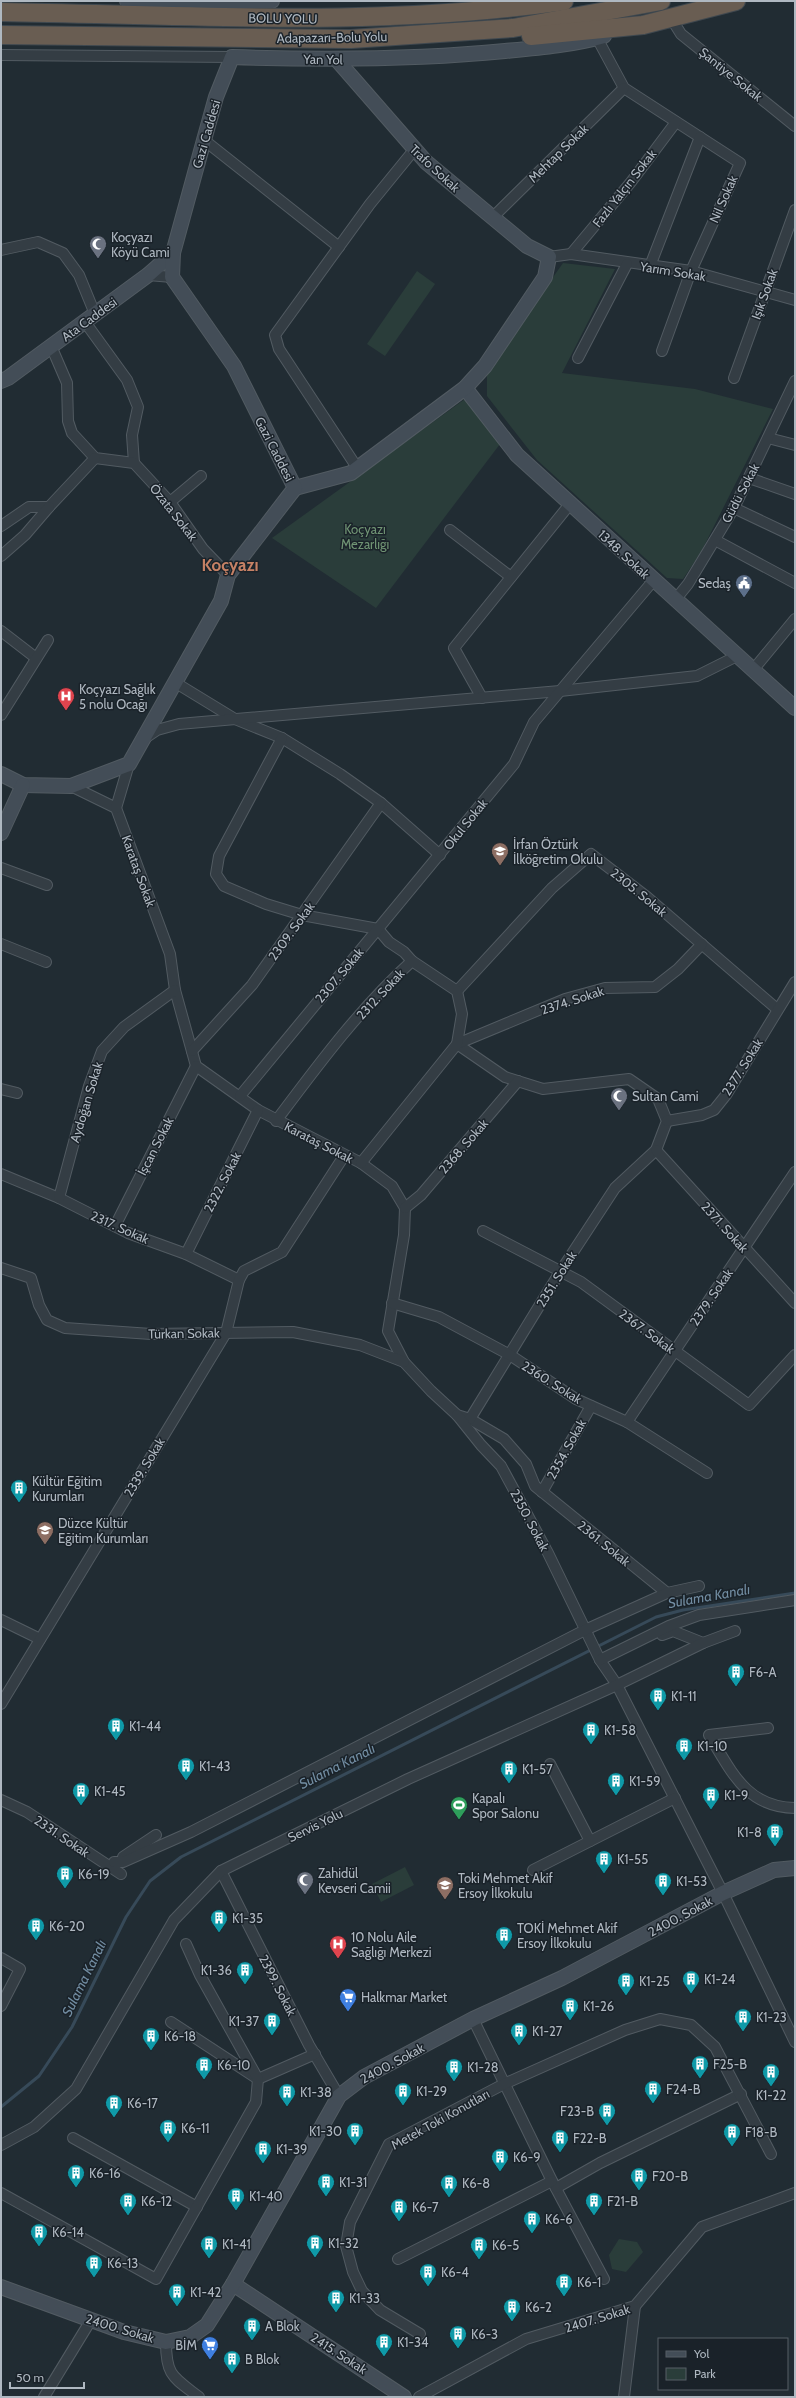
<svg xmlns="http://www.w3.org/2000/svg" width="796" height="2398" viewBox="0 0 796 2398" font-family="Cabin,sans-serif">
	<rect width="100%" height="100%" fill="#212c33"/>
	<g fill="#2a3d3a">
		<polygon points="563,263 615,269 562,373 695,389 773,409 701,552 683,579 667,578 537,460 487,396 487,371"/>
		<polygon points="417,271 435,284 385,356 367,344"/>
		<polygon points="465,399 500,444 376,608 272,538"/>
		<polygon points="405,1867 414,1885 381,1902 372,1884"/>
		<polygon points="619,2239 637,2242 643,2252 626,2272 612,2269 609,2255"/>
	</g>
	<g fill="none" stroke-linecap="round" stroke-linejoin="round">
		<polyline stroke="#374a59" stroke-width="3" points="1,2107 39,2076 72,2027 126,1917 150,1881 181,1857 656,1617 683,1610 795,1593"/>
		<g stroke="#525b62" stroke-width="12">
			<g id="street">
				<polyline points="671,18 681,34 795,126"/>
				<polyline points="597,38 624,88 740,163 691,271 662,351"/>
				<polyline points="1,55 232,57"/>
				<polyline points="204,140 339,247"/>
				<polyline points="492,218 624,88"/>
				<polyline points="1,250 38,242 63,253 79,275 95,314"/>
				<polyline points="571,254 631,182 676,122"/>
				<polyline points="549,257 571,254 691,271 795,300"/>
				<polyline points="650,266 700,137"/>
				<polyline points="148,275 172,277"/>
				<polyline points="85,322 127,380 138,407 132,435 134,463"/>
				<polyline points="51,346 67,383 68,421 72,433 95,458 134,463 170,502 203,549 228,575"/>
				<polyline points="578,358 627,264"/>
				<polyline points="734,378 795,210"/>
				<polyline points="768,438 795,445"/>
				<polyline points="358,469 279,349 275,335 370,204 414,150"/>
				<polyline points="749,478 795,494"/>
				<polyline points="170,502 201,476"/>
				<polyline points="734,508 795,537"/>
				<polyline points="1,526 29,507 49,507 95,458"/>
				<polyline points="450,530 511,577"/>
				<polyline points="715,540 795,583"/>
				<polyline points="1,556 25,535 49,507"/>
				<polyline points="675,600 688,584 734,508 795,381"/>
				<polyline points="1,631 36,658"/>
				<polyline points="753,670 795,619"/>
				<polyline points="176,683 235,719 282,738 340,774 381,803 440,855"/>
				<polyline points="482,698 454,648 570,504"/>
				<polyline points="1,715 48,640"/>
				<polyline points="145,738 157,730 179,724 560,691 697,676 737,656"/>
				<polyline points="282,738 219,856 216,874 224,886 266,904 302,915 378,929 389,942 404,952 412,961"/>
				<polyline points="71,786 116,808 170,954 175,990 196,1066 258,1110 361,1163 392,1186 405,1208 404,1235 388,1331 404,1362 431,1391 457,1415 470,1419 504,1439 526,1464 535,1486 667,1593"/>
				<polyline points="116,808 129,764"/>
				<polyline points="1,868 47,885"/>
				<polyline points="1,944 46,962"/>
				<polyline points="457,991 552,888 591,854 647,897 777,1009"/>
				<polyline points="457,1044 505,1077 543,1089 629,1079 658,1099 667,1121 656,1150 615,1188 560,1272 470,1419"/>
				<polyline points="457,1044 565,999 605,988 655,987 678,969 702,944"/>
				<polyline points="192,1051 252,985 381,803"/>
				<polyline points="1,1089 17,1093"/>
				<polyline points="240,1096 514,764 534,722 653,581"/>
				<path d="M276,1121C318,1065 360,1008 412,961L457,991L462,1014L457,1044L361,1163"/>
				<polyline points="667,1121 702,1115 714,1110 726,1095 795,982"/>
				<polyline points="656,1150 795,1303"/>
				<polyline points="1,1174 59,1198 128,1233 186,1254 239,1280"/>
				<polyline points="59,1198 89,1086 102,1051 124,1027 175,990"/>
				<polyline points="405,1208 421,1195 518,1081"/>
				<polyline points="115,1226 196,1066"/>
				<polyline points="483,1231 581,1282 749,1405 795,1355"/>
				<polyline points="186,1254 258,1110"/>
				<polyline points="1,1268 31,1278 39,1305 47,1320 65,1328 151,1334 293,1332 360,1345 404,1362"/>
				<polyline points="392,1303 439,1317 510,1355 576,1399 627,1422 707,1473"/>
				<polyline points="457,1415 481,1445 501,1466 548,1553 600,1660 617,1685 723,1893 795,2042"/>
				<polyline points="627,1422 795,1172"/>
				<polyline points="542,1492 591,1406"/>
				<polyline points="1,1620 40,1639"/>
				<polyline points="662,1635 673,1631 703,1643"/>
				<polyline points="600,1660 669,1626 699,1615 795,1600"/>
				<polyline points="1,1704 226,1333 239,1280 244,1271 282,1252 344,1156"/>
				<path d="M768,1728L709,1735C732,1772 746,1807 795,1808"/>
				<polyline points="550,1764 590,1841"/>
				<polyline points="1,1800 27,1812 121,1874"/>
				<polyline points="123,1857 156,1835"/>
				<polyline points="114,1862 123,1862 191,1832 585,1630 667,1593 699,1586"/>
				<polyline points="533,1870 675,1798"/>
				<polyline points="221,1871 309,2045 339,2096"/>
				<polyline points="1,1958 20,1969 1,2006"/>
				<polyline points="473,2019 552,2181 604,2279"/>
				<polyline points="171,2022 258,2079 315,2054"/>
				<polyline points="73,2138 197,2207"/>
				<polyline points="1,2145 34,2127 76,2089 174,1920 221,1871 408,1779 617,1685 703,1643 735,1631"/>
				<polyline points="556,2188 600,2163 741,2094"/>
				<polyline points="1,2193 156,2279 256,2102 258,2079 200,1975 186,1944"/>
				<polyline points="398,2259 552,2181"/>
				<polyline points="420,2334 380,2310 362,2291 353,2272 346,2246 350,2222 389,2144 504,2084 625,2030 660,2019 691,2025 715,2047 771,2154"/>
				<path d="M166,2342C166,2376 173,2377 199,2397"/>
				<polyline points="44,2397 91,2320"/>
				<polyline points="419,2397 526,2339 635,2306 702,2227 795,2193"/>
				<polyline points="624,2397 635,2306"/>
			</g>
		</g>
		<g stroke="#525b62" stroke-width="16">
			<g id="secondary">
				<polyline points="127,1 175,3 272,1"/>
				<polyline points="1,381 8,378 148,275 173,253"/>
				<polyline points="465,388 517,455 795,708"/>
				<polyline points="295,488 351,473 465,388 485,366 545,277 549,257 527,246 426,162 337,60"/>
				<path d="M1,774L23,785L71,786L129,764L221,601L228,575L295,488L234,366L172,277L173,253L204,140L216,97L232,57C324,60 414,60 505,51C537,48 573,45 604,36"/>
				<polyline points="1,833 23,785"/>
				<polyline points="233,2284 404,2397"/>
				<polyline points="1,2287 124,2332 166,2342 190,2337 207,2325 233,2284 339,2096 364,2077 473,2019 562,1978 723,1893 774,1870 795,1868"/>
			</g>
		</g>
		<g stroke="#3f484f" stroke-width="20">
			<g id="highway">
				<path d="M1,12C189,15 377,28 564,1"/>
				<polyline points="1,35 351,39 513,28 661,1"/>
				<polyline points="531,36 643,25 736,1"/>
			</g>
		</g>
		<use href="#street" stroke="#343d44" stroke-width="10"/>
		<use href="#secondary" stroke="#434d57" stroke-width="14"/>
		<use href="#highway" stroke="#695d52" stroke-width="18"/>
	</g>
	<defs>
		<g id="mosque-pin" transform="scale(0.9)"><path d="M0 17L-7.5 6A9.5 9.5 0 1 1 7.5 6Z" fill="#6b7280" stroke="#1a2229"/><path d="M3.5-4.9A6 6 0 1 0 3.5 4.9A5 5 0 1 1 3.5-4.9Z" fill="#fff"/></g>
		<g id="civic-pin" transform="scale(0.9)"><path d="M0 17L-7.5 6A9.5 9.5 0 1 1 7.5 6Z" fill="#5c6f8a" stroke="#1a2229"/><path d="M-.6-6.5H3V-4.5H.6V-3L4-1V1h2V6H-6V1h2V-1L-.6-3ZM-1.2 2.5V6h2.4V2.5Z" fill="#fff"/></g>
		<g id="hospital-pin" transform="scale(0.9)"><path d="M0 17L-7.5 6A9.5 9.5 0 1 1 7.5 6Z" fill="#e0444e" stroke="#1a2229"/><path d="M-5-5h3v3.5h4V-5h3V5h-3V1.5h-4V5h-3Z" fill="#fff"/></g>
		<g id="school-pin" transform="scale(0.9)"><path d="M0 17L-7.5 6A9.5 9.5 0 1 1 7.5 6Z" fill="#8d6e63" stroke="#1a2229"/><path d="M0-5L7-2L0 1L-7-2ZM-4 1L0 2.5L4 1V4Q0 6-4 4Z" fill="#fff"/></g>
		<g id="building-pin" transform="scale(0.9)"><path d="M0 17L-7.5 6A9.5 9.5 0 1 1 7.5 6Z" fill="#0f9aa8" stroke="#1a2229"/><path d="M-4-6H4V6H1V3H-1V6H-4ZM-2.5-4.3h1.7v1.8h-1.7ZM.8-4.3h1.7v1.8H.8ZM-2.5-1h1.7V.8h-1.7ZM.8-1h1.7V.8H.8Z" fill="#fff"/></g>
		<g id="stadium-pin" transform="scale(0.9)"><path d="M0 17L-7.5 6A9.5 9.5 0 1 1 7.5 6Z" fill="#2e9e5b" stroke="#1a2229"/><path d="M0-5a6.5 5 0 1 0 0 10a6.5 5 0 1 0 0-10ZM-3.5-1.8h7v3.6h-7Z" fill="#fff"/></g>
		<g id="supermarket-pin" transform="scale(0.9)"><path d="M0 17L-7.5 6A9.5 9.5 0 1 1 7.5 6Z" fill="#3f7fe0" stroke="#1a2229"/><path d="M-6-5.5h2.5l.6 2H6L4.5 2H-2.5L-4.4-4H-6ZM-1.5 3.2a1.3 1.3 0 1 0 .1 0ZM3 3.2a1.3 1.3 0 1 0 .1 0Z" fill="#fff"/></g>
	</defs>
	<g fill-rule="evenodd">
		<use href="#mosque-pin" x="98" y="244"/>
		<use href="#civic-pin" x="744" y="583"/>
		<use href="#hospital-pin" x="66" y="696"/>
		<use href="#school-pin" x="500" y="851"/>
		<use href="#mosque-pin" x="619" y="1096"/>
		<use href="#building-pin" x="19" y="1488"/>
		<use href="#school-pin" x="45" y="1530"/>
		<use href="#building-pin" x="736" y="1672"/>
		<use href="#building-pin" x="658" y="1696"/>
		<use href="#building-pin" x="116" y="1726"/>
		<use href="#building-pin" x="591" y="1730"/>
		<use href="#building-pin" x="684" y="1746"/>
		<use href="#building-pin" x="186" y="1766"/>
		<use href="#building-pin" x="509" y="1769"/>
		<use href="#building-pin" x="616" y="1781"/>
		<use href="#building-pin" x="81" y="1791"/>
		<use href="#building-pin" x="711" y="1795"/>
		<use href="#stadium-pin" x="459" y="1805"/>
		<use href="#building-pin" x="775" y="1832"/>
		<use href="#building-pin" x="604" y="1859"/>
		<use href="#building-pin" x="65" y="1874"/>
		<use href="#mosque-pin" x="305" y="1880"/>
		<use href="#building-pin" x="663" y="1881"/>
		<use href="#school-pin" x="445" y="1885"/>
		<use href="#building-pin" x="219" y="1918"/>
		<use href="#building-pin" x="36" y="1926"/>
		<use href="#building-pin" x="504" y="1935"/>
		<use href="#hospital-pin" x="338" y="1944"/>
		<use href="#building-pin" x="245" y="1970"/>
		<use href="#building-pin" x="691" y="1979"/>
		<use href="#building-pin" x="626" y="1981"/>
		<use href="#supermarket-pin" x="348" y="1997"/>
		<use href="#building-pin" x="570" y="2006"/>
		<use href="#building-pin" x="743" y="2017"/>
		<use href="#building-pin" x="272" y="2021"/>
		<use href="#building-pin" x="519" y="2031"/>
		<use href="#building-pin" x="151" y="2036"/>
		<use href="#building-pin" x="700" y="2064"/>
		<use href="#building-pin" x="204" y="2065"/>
		<use href="#building-pin" x="454" y="2067"/>
		<use href="#building-pin" x="771" y="2072"/>
		<use href="#building-pin" x="653" y="2089"/>
		<use href="#building-pin" x="403" y="2091"/>
		<use href="#building-pin" x="287" y="2092"/>
		<use href="#building-pin" x="114" y="2103"/>
		<use href="#building-pin" x="607" y="2111"/>
		<use href="#building-pin" x="168" y="2128"/>
		<use href="#building-pin" x="355" y="2131"/>
		<use href="#building-pin" x="732" y="2132"/>
		<use href="#building-pin" x="560" y="2138"/>
		<use href="#building-pin" x="263" y="2149"/>
		<use href="#building-pin" x="500" y="2157"/>
		<use href="#building-pin" x="76" y="2173"/>
		<use href="#building-pin" x="639" y="2176"/>
		<use href="#building-pin" x="326" y="2182"/>
		<use href="#building-pin" x="449" y="2183"/>
		<use href="#building-pin" x="236" y="2196"/>
		<use href="#building-pin" x="128" y="2201"/>
		<use href="#building-pin" x="594" y="2201"/>
		<use href="#building-pin" x="399" y="2207"/>
		<use href="#building-pin" x="532" y="2219"/>
		<use href="#building-pin" x="39" y="2232"/>
		<use href="#building-pin" x="315" y="2243"/>
		<use href="#building-pin" x="209" y="2244"/>
		<use href="#building-pin" x="479" y="2245"/>
		<use href="#building-pin" x="94" y="2263"/>
		<use href="#building-pin" x="428" y="2272"/>
		<use href="#building-pin" x="564" y="2282"/>
		<use href="#building-pin" x="177" y="2292"/>
		<use href="#building-pin" x="336" y="2298"/>
		<use href="#building-pin" x="512" y="2307"/>
		<use href="#building-pin" x="252" y="2326"/>
		<use href="#building-pin" x="458" y="2334"/>
		<use href="#building-pin" x="384" y="2342"/>
		<use href="#supermarket-pin" x="210" y="2345"/>
		<use href="#building-pin" x="232" y="2359"/>
	</g>
	<g text-anchor="middle" stroke-width="3" stroke-linejoin="round" paint-order="stroke">
		<g font-size="13" fill="#afb8c1" stroke="#1a2229">
			<text transform="translate(283 18) rotate(1)" y="5">BOLU YOLU</text>
			<text transform="translate(332 37) rotate(-1)" y="5">Adapazarı-Bolu Yolu</text>
			<text transform="translate(323 59) rotate(1)" y="5">Yan Yol</text>
			<text transform="translate(731 74) rotate(39)" y="5">Şantiye Sokak</text>
			<text transform="translate(206 134) rotate(-74)" y="5">Gazi Caddesi</text>
			<text transform="translate(558 153) rotate(-44)" y="5">Mehtap Sokak</text>
			<text transform="translate(435 168) rotate(43)" y="5">Trafo Sokak</text>
			<text transform="translate(624 188) rotate(-52)" y="5">Fazlı Yalçın Sokak</text>
			<text transform="translate(723 199) rotate(-66)" y="5">Nil Sokak</text>
			<text transform="translate(673 271) rotate(9)" y="5">Yarım Sokak</text>
			<text transform="translate(764 294) rotate(-70)" y="5">Işık Sokak</text>
			<text transform="translate(89 319) rotate(-36)" y="5">Ata Caddesi</text>
			<text transform="translate(275 449) rotate(63)" y="5">Gazi Caddesi</text>
			<text transform="translate(740 493) rotate(-62)" y="5">Güdü Sokak</text>
			<text transform="translate(174 512) rotate(52)" y="5">Özata Sokak</text>
			<text transform="translate(624 554) rotate(43)" y="5">1348. Sokak</text>
			<text transform="translate(465 824) rotate(-51)" y="5">Okul Sokak</text>
			<text transform="translate(139 871) rotate(70)" y="5">Karataş Sokak</text>
			<text transform="translate(639 892) rotate(39)" y="5">2305. Sokak</text>
			<text transform="translate(291 931) rotate(-54)" y="5">2309. Sokak</text>
			<text transform="translate(339 975) rotate(-50)" y="5">2307. Sokak</text>
			<text transform="translate(380 994) rotate(-47)" y="5">2312. Sokak</text>
			<text transform="translate(572 1000) rotate(-18)" y="5">2374. Sokak</text>
			<text transform="translate(742 1067) rotate(-58)" y="5">2377. Sokak</text>
			<text transform="translate(86 1102) rotate(-73)" y="5">Aydoğan Sokak</text>
			<text transform="translate(319 1142) rotate(27)" y="5">Karataş Sokak</text>
			<text transform="translate(155 1146) rotate(-63)" y="5">İşcan Sokak</text>
			<text transform="translate(463 1146) rotate(-49)" y="5">2368. Sokak</text>
			<text transform="translate(222 1182) rotate(-63)" y="5">2322. Sokak</text>
			<text transform="translate(120 1227) rotate(24)" y="5">2317. Sokak</text>
			<text transform="translate(725 1227) rotate(48)" y="5">2371. Sokak</text>
			<text transform="translate(556 1279) rotate(-58)" y="5">2351. Sokak</text>
			<text transform="translate(711 1297) rotate(-56)" y="5">2379. Sokak</text>
			<text transform="translate(647 1331) rotate(36)" y="5">2367. Sokak</text>
			<text transform="translate(184 1333) rotate(-1)" y="5">Türkan Sokak</text>
			<text transform="translate(552 1382) rotate(32)" y="5">2360. Sokak</text>
			<text transform="translate(566 1449) rotate(-61)" y="5">2354. Sokak</text>
			<text transform="translate(144 1467) rotate(-59)" y="5">2339. Sokak</text>
			<text transform="translate(530 1520) rotate(62)" y="5">2350. Sokak</text>
			<text transform="translate(604 1543) rotate(39)" y="5">2361. Sokak</text>
			<text transform="translate(315 1825) rotate(-26)" y="5">Servis Yolu</text>
			<text transform="translate(62 1836) rotate(34)" y="5">2331. Sokak</text>
			<text transform="translate(680 1916) rotate(-28)" y="5">2400. Sokak</text>
			<text transform="translate(278 1985) rotate(63)" y="5">2399. Sokak</text>
			<text transform="translate(392 2063) rotate(-28)" y="5">2400. Sokak</text>
			<text transform="translate(440 2119) rotate(-29)" y="5">Metek Toki Konutları</text>
			<text transform="translate(597 2318) rotate(-17)" y="5">2407. Sokak</text>
			<text transform="translate(120 2328) rotate(17)" y="5">2400. Sokak</text>
			<text transform="translate(339 2353) rotate(33)" y="5">2415. Sokak</text>
		</g>
		<g font-size="13" fill="#afb8c1" stroke="#1a2229" text-anchor="start">
			<text x="111" y="242">Koçyazı<tspan x="111" dy="15">Köyü Cami</tspan></text>
			<text x="731" y="588" text-anchor="end">Sedaş</text>
			<text x="79" y="694">Koçyazı Sağlık<tspan x="79" dy="15">5 nolu Ocağı</tspan></text>
			<text x="513" y="849">İrfan Öztürk<tspan x="513" dy="15">İlköğretim Okulu</tspan></text>
			<text x="632" y="1101">Sultan Cami</text>
			<text x="32" y="1486">Kültür Eğitim<tspan x="32" dy="15">Kurumları</tspan></text>
			<text x="58" y="1528">Düzce Kültür<tspan x="58" dy="15">Eğitim Kurumları</tspan></text>
			<text x="749" y="1677">F6-A</text>
			<text x="671" y="1701">K1-11</text>
			<text x="129" y="1731">K1-44</text>
			<text x="604" y="1735">K1-58</text>
			<text x="697" y="1751">K1-10</text>
			<text x="199" y="1771">K1-43</text>
			<text x="522" y="1774">K1-57</text>
			<text x="629" y="1786">K1-59</text>
			<text x="94" y="1796">K1-45</text>
			<text x="724" y="1800">K1-9</text>
			<text x="472" y="1803">Kapalı<tspan x="472" dy="15">Spor Salonu</tspan></text>
			<text x="762" y="1837" text-anchor="end">K1-8</text>
			<text x="617" y="1864">K1-55</text>
			<text x="318" y="1878">Zahidül<tspan x="318" dy="15">Kevseri Camii</tspan></text>
			<text x="78" y="1879">K6-19</text>
			<text x="458" y="1883">Toki Mehmet Akif<tspan x="458" dy="15">Ersoy İlkokulu</tspan></text>
			<text x="676" y="1886">K1-53</text>
			<text x="232" y="1923">K1-35</text>
			<text x="49" y="1931">K6-20</text>
			<text x="517" y="1933">TOKİ Mehmet Akif<tspan x="517" dy="15">Ersoy İlkokulu</tspan></text>
			<text x="351" y="1942">10 Nolu Aile<tspan x="351" dy="15">Sağlığı Merkezi</tspan></text>
			<text x="232" y="1975" text-anchor="end">K1-36</text>
			<text x="704" y="1984">K1-24</text>
			<text x="639" y="1986">K1-25</text>
			<text x="361" y="2002">Halkmar Market</text>
			<text x="583" y="2011">K1-26</text>
			<text x="756" y="2022">K1-23</text>
			<text x="259" y="2026" text-anchor="end">K1-37</text>
			<text x="532" y="2036">K1-27</text>
			<text x="164" y="2041">K6-18</text>
			<text x="713" y="2069">F25-B</text>
			<text x="217" y="2070">K6-10</text>
			<text x="467" y="2072">K1-28</text>
			<text x="666" y="2094">F24-B</text>
			<text x="416" y="2096">K1-29</text>
			<text x="300" y="2097">K1-38</text>
			<text x="771" y="2100" text-anchor="middle">K1-22</text>
			<text x="127" y="2108">K6-17</text>
			<text x="594" y="2116" text-anchor="end">F23-B</text>
			<text x="181" y="2133">K6-11</text>
			<text x="342" y="2136" text-anchor="end">K1-30</text>
			<text x="745" y="2137">F18-B</text>
			<text x="573" y="2143">F22-B</text>
			<text x="276" y="2154">K1-39</text>
			<text x="513" y="2162">K6-9</text>
			<text x="89" y="2178">K6-16</text>
			<text x="652" y="2181">F20-B</text>
			<text x="339" y="2187">K1-31</text>
			<text x="462" y="2188">K6-8</text>
			<text x="249" y="2201">K1-40</text>
			<text x="141" y="2206">K6-12</text>
			<text x="607" y="2206">F21-B</text>
			<text x="412" y="2212">K6-7</text>
			<text x="545" y="2224">K6-6</text>
			<text x="52" y="2237">K6-14</text>
			<text x="328" y="2248">K1-32</text>
			<text x="222" y="2249">K1-41</text>
			<text x="492" y="2250">K6-5</text>
			<text x="107" y="2268">K6-13</text>
			<text x="441" y="2277">K6-4</text>
			<text x="577" y="2287">K6-1</text>
			<text x="190" y="2297">K1-42</text>
			<text x="349" y="2303">K1-33</text>
			<text x="525" y="2312">K6-2</text>
			<text x="265" y="2331">A Blok</text>
			<text x="471" y="2339">K6-3</text>
			<text x="397" y="2347">K1-34</text>
			<text x="197" y="2350" text-anchor="end">BİM</text>
			<text x="245" y="2364">B Blok</text>
		</g>
		<g font-size="13" fill="#709474" stroke="#1a2229">
			<text x="365" y="534">Koçyazı<tspan x="365" dy="15">Mezarlığı</tspan></text>
		</g>
		<g font-size="14" font-style="italic" fill="#728da2" stroke="#1a2229">
			<text transform="translate(709 1596) rotate(-10)" y="5">Sulama Kanalı</text>
			<text transform="translate(337 1766) rotate(-27)" y="5">Sulama Kanalı</text>
			<text transform="translate(84 1978) rotate(-64)" y="5">Sulama Kanalı</text>
		</g>
		<g font-size="17" font-weight="bold" fill="#c68165" stroke="#1a2229">
			<text x="230" y="571">Koçyazı</text>
		</g>
	</g>
	<rect width="796" height="2398" fill="none" stroke="#afb8c1" stroke-width="4"/>
	<rect x="658" y="2338" width="130" height="52" fill="#1a2229" stroke="#565e66"/>
	<rect x="666" y="2351" width="20" height="6" fill="#434d57" stroke="#565e66"/>
	<text x="694" y="2358" font-size="12" fill="#afb8c1">Yol</text>
	<rect x="666" y="2368" width="20" height="12" fill="#2a3d3a" stroke="#565e66"/>
	<text x="694" y="2378" font-size="12" fill="#afb8c1">Park</text>
	<path d="M10 2382v6h74v-6" fill="none" stroke="#afb8c1" stroke-width="2"/>
	<text x="16" y="2382" font-size="12" fill="#afb8c1" stroke="#1a2229" stroke-width="3" paint-order="stroke">50 m</text>
</svg>
